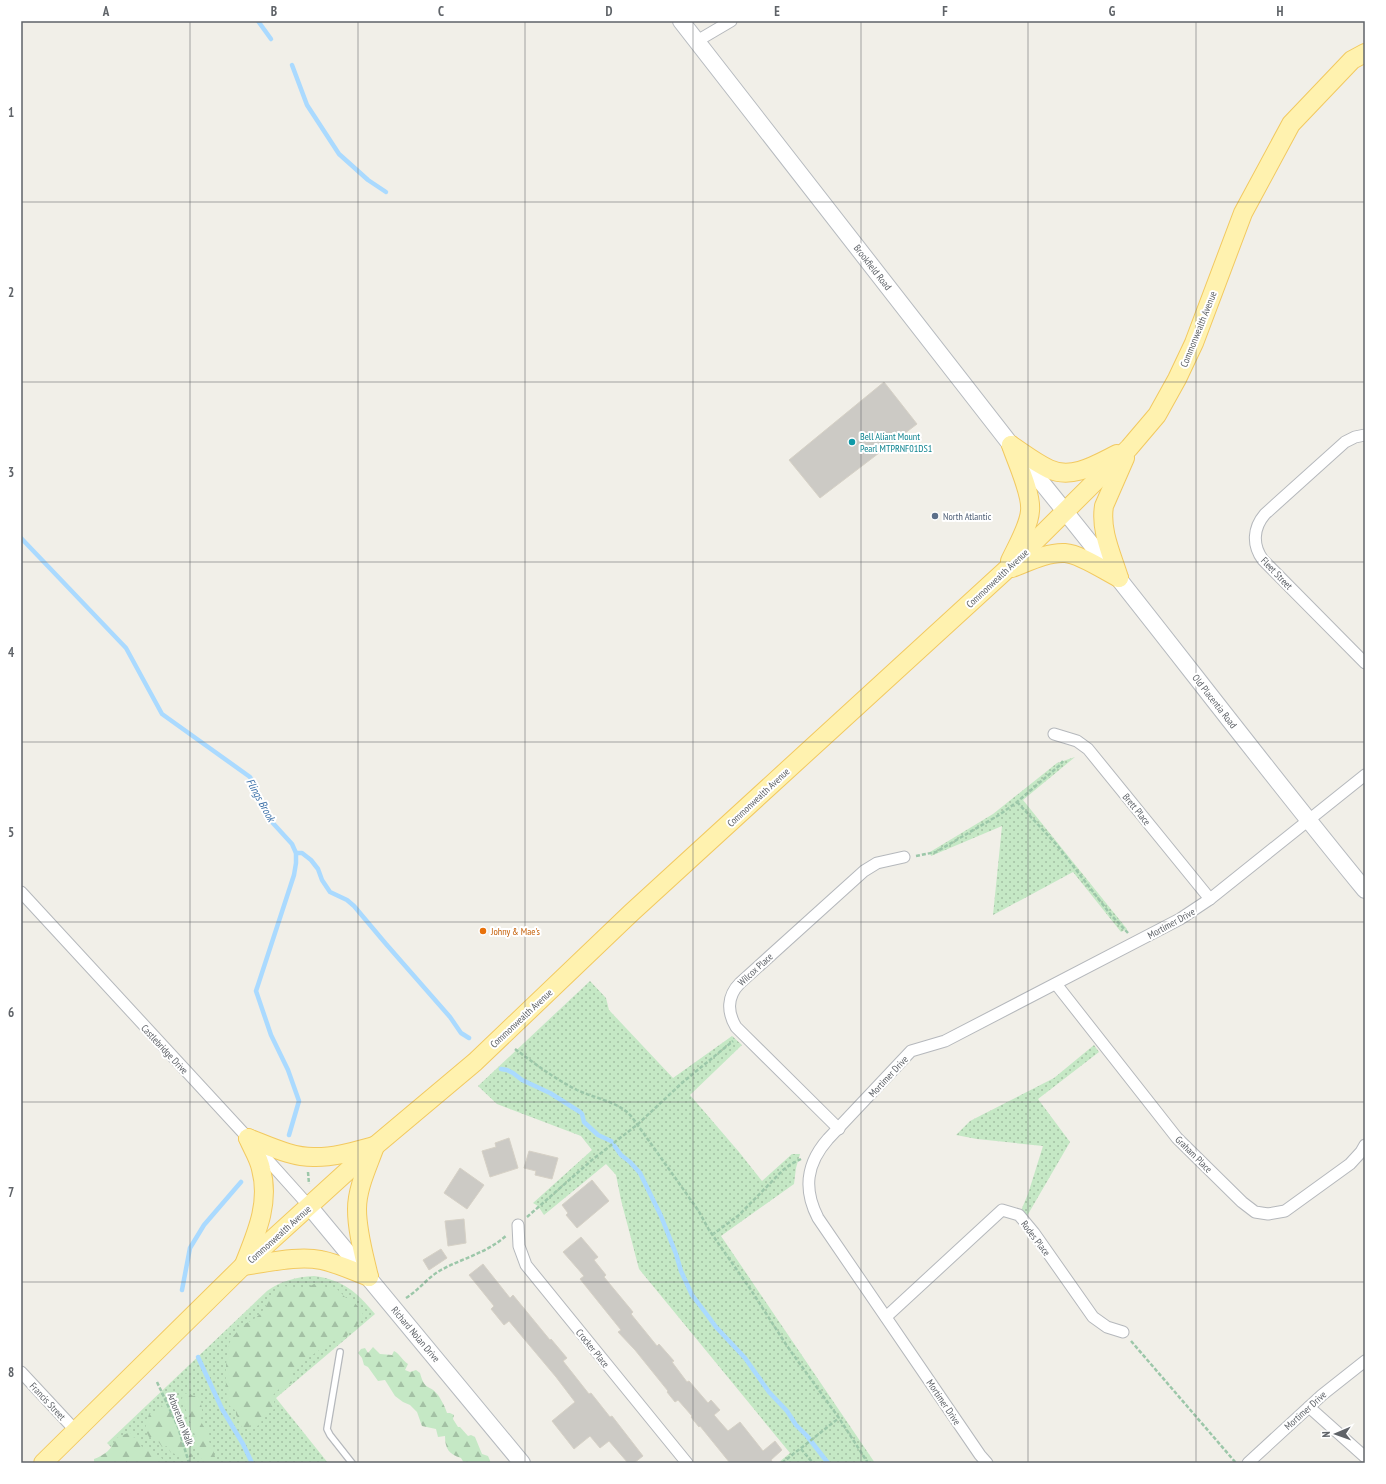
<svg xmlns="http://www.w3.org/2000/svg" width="1386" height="1484" viewBox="0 0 1386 1484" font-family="'PT Sans Narrow',sans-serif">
	<defs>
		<pattern id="green-dots" width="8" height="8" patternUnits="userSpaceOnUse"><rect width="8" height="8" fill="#c5e8c5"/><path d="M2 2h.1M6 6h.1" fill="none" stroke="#a3c0a4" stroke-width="1.8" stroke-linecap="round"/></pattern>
		<pattern id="forest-firs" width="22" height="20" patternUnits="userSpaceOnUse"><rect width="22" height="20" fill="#c5e8c5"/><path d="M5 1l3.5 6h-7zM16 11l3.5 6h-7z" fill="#a3c0a4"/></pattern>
	</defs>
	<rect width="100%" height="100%" fill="#f1efe8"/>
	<g fill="url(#green-dots)">
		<polygon points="1075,757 1023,800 1127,929 1121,932 1073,872 993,915 1002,826 931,856 930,852 993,814 1057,763"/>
		<polygon points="590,981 606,998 609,1010 673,1078 732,1036 742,1045 690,1095 739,1152 762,1181 792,1154 800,1154 796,1168 794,1184 721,1236 875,1463 797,1463 795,1462 794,1463 778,1463 790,1453 639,1269 621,1200 616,1175 606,1164 544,1215 538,1206 533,1203 592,1150 581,1136 497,1104 478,1086"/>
		<polygon points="1094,1045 1099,1052 1038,1099 1070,1142 1027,1216 1020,1213 1028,1194 1043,1146 977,1139 956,1135 970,1121 1054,1078"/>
		<path d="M314,1276C343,1280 356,1291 375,1314L276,1398L328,1463H127L107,1443L267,1291C281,1281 296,1277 314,1276Z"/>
	</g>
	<g fill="url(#forest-firs)">
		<path d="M314,1284C322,1285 328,1289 336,1288L346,1298H350L362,1311L363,1315L360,1317V1322L358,1323L355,1331L349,1333L346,1338L341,1342L333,1341C322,1347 314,1355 303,1361L301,1366L292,1374V1383L279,1389L273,1395L275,1407L273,1410L265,1412L262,1417L261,1424L257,1426L251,1424L249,1428L242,1430L240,1420L236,1415V1411C234,1409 230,1407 229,1405C224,1395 225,1348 231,1340C234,1334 239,1331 242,1325C256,1320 265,1312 269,1297L276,1294L284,1286C298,1289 301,1292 314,1284Z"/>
		<path d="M373,1347L380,1354L392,1355L394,1351C400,1354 402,1360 408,1364L405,1370L410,1372L416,1370L420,1373C425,1392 430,1384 438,1395C441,1399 446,1409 447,1413H450L454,1415L453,1419L458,1427H460L468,1436L471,1435L475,1437L482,1454L488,1456L491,1463H464L461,1458C449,1454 445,1449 445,1436L438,1437L436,1429L422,1426L417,1412L410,1405L403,1402L395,1396L385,1380L378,1381L368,1367L364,1365L362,1358L358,1353L361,1349L365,1348L368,1353Z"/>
		<path d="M189,1393L193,1396L198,1395C200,1400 202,1406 202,1411C202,1414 200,1417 201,1420C204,1433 211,1424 209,1442L212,1445L216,1461L213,1463H203L197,1449V1441L182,1399L183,1394Z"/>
		<path d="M170,1398H173L181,1422L188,1432L187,1437L190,1442V1452L193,1456L191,1460H184L175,1454L170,1452L168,1446L162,1447C158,1441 156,1437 149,1437L145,1429L149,1414L154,1412H160L162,1404L167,1402Z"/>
		<path d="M130,1432L133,1437L139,1439L141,1446L146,1449L151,1448L154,1456L162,1458L160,1463H136L126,1460L125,1463H94V1459C105,1455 112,1449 116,1438Z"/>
	</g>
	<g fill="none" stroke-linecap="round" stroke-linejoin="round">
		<g stroke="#aadaff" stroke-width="4.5">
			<polyline points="258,21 271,39"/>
			<polyline points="292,65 307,105 339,154 368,180 386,192"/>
			<polyline points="21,538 126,648 162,714 250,777 271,821 292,844 296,853 296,863 294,875 256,991 271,1035 288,1070 299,1101 289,1135"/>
			<polyline points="296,853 302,853 311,860 318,869 322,880 330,892 347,900 354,906 386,944 450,1017 461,1033 469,1038"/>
			<polyline points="501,1069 507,1070 513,1073 522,1080 550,1093 580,1112 582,1114 584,1122 598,1135 611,1141 621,1155 630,1162 640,1173 661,1216 676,1254 681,1271 692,1295 705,1312 716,1327 745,1358 769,1392 787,1411 796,1425 807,1436 828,1463"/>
			<polyline points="182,1290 190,1248 204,1225 241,1182"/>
			<polyline points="198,1357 222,1409 243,1444 252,1463"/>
		</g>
	</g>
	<g fill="#cccac5" stroke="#d6d1c6">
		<polygon points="884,382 917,424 820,498 789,460"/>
		<polygon points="509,1138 518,1168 490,1177 482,1151 496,1147 495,1143"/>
		<polygon points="529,1151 558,1158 552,1179 535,1175 536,1171 524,1168"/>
		<polygon points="460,1168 484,1185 467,1209 444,1193"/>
		<polygon points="592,1180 609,1201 577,1228 566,1215 568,1213 562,1205"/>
		<polygon points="464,1219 466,1243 448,1246 445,1221"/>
		<polygon points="581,1237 598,1257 594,1260 606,1275 604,1277 633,1312 631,1314 657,1346 659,1344 674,1361 672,1362 687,1382 689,1381 708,1403 711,1400 720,1410 714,1415 728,1431 740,1422 763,1451 775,1441 782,1450 771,1460 773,1463 730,1463 700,1426 699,1427 691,1417 692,1416 678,1400 675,1402 667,1392 668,1391 635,1350 618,1332 621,1330 580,1279 584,1276 563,1252"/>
		<polygon points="441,1249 447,1258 429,1270 423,1260"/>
		<polygon points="483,1264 510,1298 513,1295 550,1340 551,1339 567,1358 563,1361 589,1394 591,1393 610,1417 612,1416 643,1456 634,1463 628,1463 609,1441 600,1448 590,1436 574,1449 552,1421 575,1402 556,1377 509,1321 504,1325 491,1309 494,1306 469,1275"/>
	</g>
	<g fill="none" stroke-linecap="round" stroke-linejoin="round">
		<g stroke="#b5b8bc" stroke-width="8">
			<polyline id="lane" points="340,1352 327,1429 330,1435 352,1463"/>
		</g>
		<g stroke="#b5b8bc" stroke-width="13">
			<g id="street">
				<polyline points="697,41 731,21"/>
				<path d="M1365,435L1355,437L1345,442L1265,514C1253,528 1252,545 1263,560L1365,663"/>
				<polyline points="1054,734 1077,741 1088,749 1210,899"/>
				<polyline points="21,892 248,1138 309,1206"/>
				<polyline points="1056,984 1177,1138 1242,1202 1255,1212 1268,1214 1285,1211 1350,1164 1361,1152 1365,1145"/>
				<path d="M839,1129L736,1027C727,1012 727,996 740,983L864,871L877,863L904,857"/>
				<polyline points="518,1225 519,1246 526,1265 687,1463"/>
				<polyline points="886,1317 1002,1210 1019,1215 1034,1233 1093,1317 1107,1327 1123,1332"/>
				<polyline points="21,1372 75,1430"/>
				<polyline points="1309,1407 1365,1457"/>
				<path d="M987,1463L980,1455L818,1218C803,1189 806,1164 828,1139L911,1051L945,1041L1180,919L1210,899L1365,775"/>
				<polyline points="1248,1463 1322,1395 1365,1361"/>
			</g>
		</g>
		<g stroke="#b6babf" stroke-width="18">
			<g id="secondary">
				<path d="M681,21L1011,445C1132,591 1245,744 1365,890"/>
				<polyline points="309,1206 522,1463"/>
			</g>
		</g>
		<g stroke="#f2c960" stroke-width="20">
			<g id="primary">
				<path d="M1011,445C1023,453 1036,463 1049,469C1072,480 1097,464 1117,454"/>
				<path d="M1010,561C1017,546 1029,526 1030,511C1032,494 1017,463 1011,445"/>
				<path d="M1012,568C1028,562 1047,552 1065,553C1080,554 1105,571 1119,578"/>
				<path d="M1119,578C1112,555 1100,531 1104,506L1125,458"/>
				<path d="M248,1138C269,1146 293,1158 316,1157C336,1157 355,1151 374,1146"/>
				<path d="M245,1262C257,1232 270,1202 261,1169C259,1158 252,1148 248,1138"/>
				<path d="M243,1266C267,1263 298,1255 321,1260C337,1263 353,1271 369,1277"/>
				<path d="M369,1277C364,1255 357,1232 357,1209C357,1189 367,1168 374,1149"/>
				<polyline points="43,1463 243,1266 375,1146 475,1062 631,913 1006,570 1129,448 1157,415 1177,379 1194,343 1243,213 1291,124 1352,60 1365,53"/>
			</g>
		</g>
		<g stroke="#9cc7a9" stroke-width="2.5" stroke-dasharray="4 2" stroke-linecap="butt">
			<polyline points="1017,802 1056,844 1111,915 1128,933"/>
			<polyline points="916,856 936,852 999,815 1017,802 1060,765 1063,761"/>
			<path d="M515,1049C535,1064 555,1079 577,1090C596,1099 618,1101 632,1117L698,1210L709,1230L751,1290L787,1346L839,1418L868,1463"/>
			<polyline points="308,1172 309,1184"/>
			<polyline points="527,1217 592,1160 638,1124 683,1082 733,1041"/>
			<polyline points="712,1235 739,1215 783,1170 791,1164 801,1159"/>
			<path d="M406,1298C419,1290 428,1277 441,1270C463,1258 487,1253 507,1235"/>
			<polyline points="1131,1341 1236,1463"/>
			<polyline points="157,1382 178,1427 189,1463"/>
			<polyline points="801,1449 813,1463"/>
			<polyline points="782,1463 839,1418"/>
		</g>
		<use href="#lane" stroke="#fff" stroke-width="5.5"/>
		<use href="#street" stroke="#fff" stroke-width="11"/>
		<use href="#secondary" stroke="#fff" stroke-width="16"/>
		<use href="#primary" stroke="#fff2af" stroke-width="18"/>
	</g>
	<path fill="none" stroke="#5f6368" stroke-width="1" stroke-opacity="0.55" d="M190,21V1463M358,21V1463M525,21V1463M693,21V1463M861,21V1463M1028,21V1463M1196,21V1463M21,202H1365M21,382H1365M21,562H1365M21,742H1365M21,922H1365M21,1102H1365M21,1282H1365"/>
	<circle fill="#0f9aa8" stroke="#fff" stroke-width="1.5" cx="852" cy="442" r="4"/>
	<circle fill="#5c6f8a" stroke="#fff" stroke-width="1.5" cx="935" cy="516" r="4"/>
	<circle fill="#e8710a" stroke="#fff" stroke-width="1.5" cx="483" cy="931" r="4"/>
	<g text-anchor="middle" stroke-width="4" stroke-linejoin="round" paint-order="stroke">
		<g font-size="10" fill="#5f6368" stroke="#fff">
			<text transform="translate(873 267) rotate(52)" y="4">Brookfield Road</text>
			<text transform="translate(1198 329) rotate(-68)" y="4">Commonwealth Avenue</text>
			<text transform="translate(1277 573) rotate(46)" y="4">Fleet Street</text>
			<text transform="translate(997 578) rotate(-43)" y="4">Commonwealth Avenue</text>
			<text transform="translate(1215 701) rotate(52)" y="4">Old Placentia Road</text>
			<text transform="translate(758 797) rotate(-43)" y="4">Commonwealth Avenue</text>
			<text transform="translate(1137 809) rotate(51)" y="4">Brett Place</text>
			<text transform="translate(1171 923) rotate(-29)" y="4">Mortimer Drive</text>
			<text transform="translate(755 969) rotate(-42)" y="4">Wilcox Place</text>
			<text transform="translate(521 1018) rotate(-43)" y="4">Commonwealth Avenue</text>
			<text transform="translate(165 1049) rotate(47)" y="4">Castlebridge Drive</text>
			<text transform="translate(888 1076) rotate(-47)" y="4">Mortimer Drive</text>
			<text transform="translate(1194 1154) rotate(45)" y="4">Graham Place</text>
			<text transform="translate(279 1234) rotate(-42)" y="4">Commonwealth Avenue</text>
			<text transform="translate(1036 1238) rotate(53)" y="4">Rodes Place</text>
			<text transform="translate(416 1334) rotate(50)" y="4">Richard Nolan Drive</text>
			<text transform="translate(593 1348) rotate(51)" y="4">Crocker Place</text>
			<text transform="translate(48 1401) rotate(47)" y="4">Francis Street</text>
			<text transform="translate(944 1402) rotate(56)" y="4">Mortimer Drive</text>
			<text transform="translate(1305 1410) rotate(-42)" y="4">Mortimer Drive</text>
			<text transform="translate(181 1419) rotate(69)" y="4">Arboretum Walk</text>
		</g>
		<g font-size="10" fill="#0d838f" stroke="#fff" text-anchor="start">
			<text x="860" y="440">Bell Aliant Mount<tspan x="860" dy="12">Pearl MTPRNF01DS1</tspan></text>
		</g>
		<g font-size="10" fill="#4e5e75" stroke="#fff" text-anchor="start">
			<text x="943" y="520">North Atlantic</text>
		</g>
		<g font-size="10" fill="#c56008" stroke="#fff" text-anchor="start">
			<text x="491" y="935">Johny &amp; Mae's</text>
		</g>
		<g font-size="11" font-style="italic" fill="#4174aa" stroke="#fff">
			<text transform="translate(261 800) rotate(61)" y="4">Flings Brook</text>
		</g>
	</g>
	<rect width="1386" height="1484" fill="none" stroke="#ffffff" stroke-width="44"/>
	<g transform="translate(1336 1434) rotate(268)" stroke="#ffffff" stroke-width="3" paint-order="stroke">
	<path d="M0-3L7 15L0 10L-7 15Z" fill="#5f6368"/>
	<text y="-6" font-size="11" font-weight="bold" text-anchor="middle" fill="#5f6368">N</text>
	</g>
	<rect x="22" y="22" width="1342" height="1440" fill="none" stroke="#5f6368" stroke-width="1.5"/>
	<g font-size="13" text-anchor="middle" font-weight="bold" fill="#5f6368">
		<text x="106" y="16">A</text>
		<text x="274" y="16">B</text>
		<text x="441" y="16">C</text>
		<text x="609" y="16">D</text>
		<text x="777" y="16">E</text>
		<text x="945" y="16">F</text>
		<text x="1112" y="16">G</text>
		<text x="1280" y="16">H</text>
		<text x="11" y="117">1</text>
		<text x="11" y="297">2</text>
		<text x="11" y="477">3</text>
		<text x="11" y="657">4</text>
		<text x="11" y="837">5</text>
		<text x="11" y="1017">6</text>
		<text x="11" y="1197">7</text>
		<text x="11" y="1377">8</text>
	</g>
</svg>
